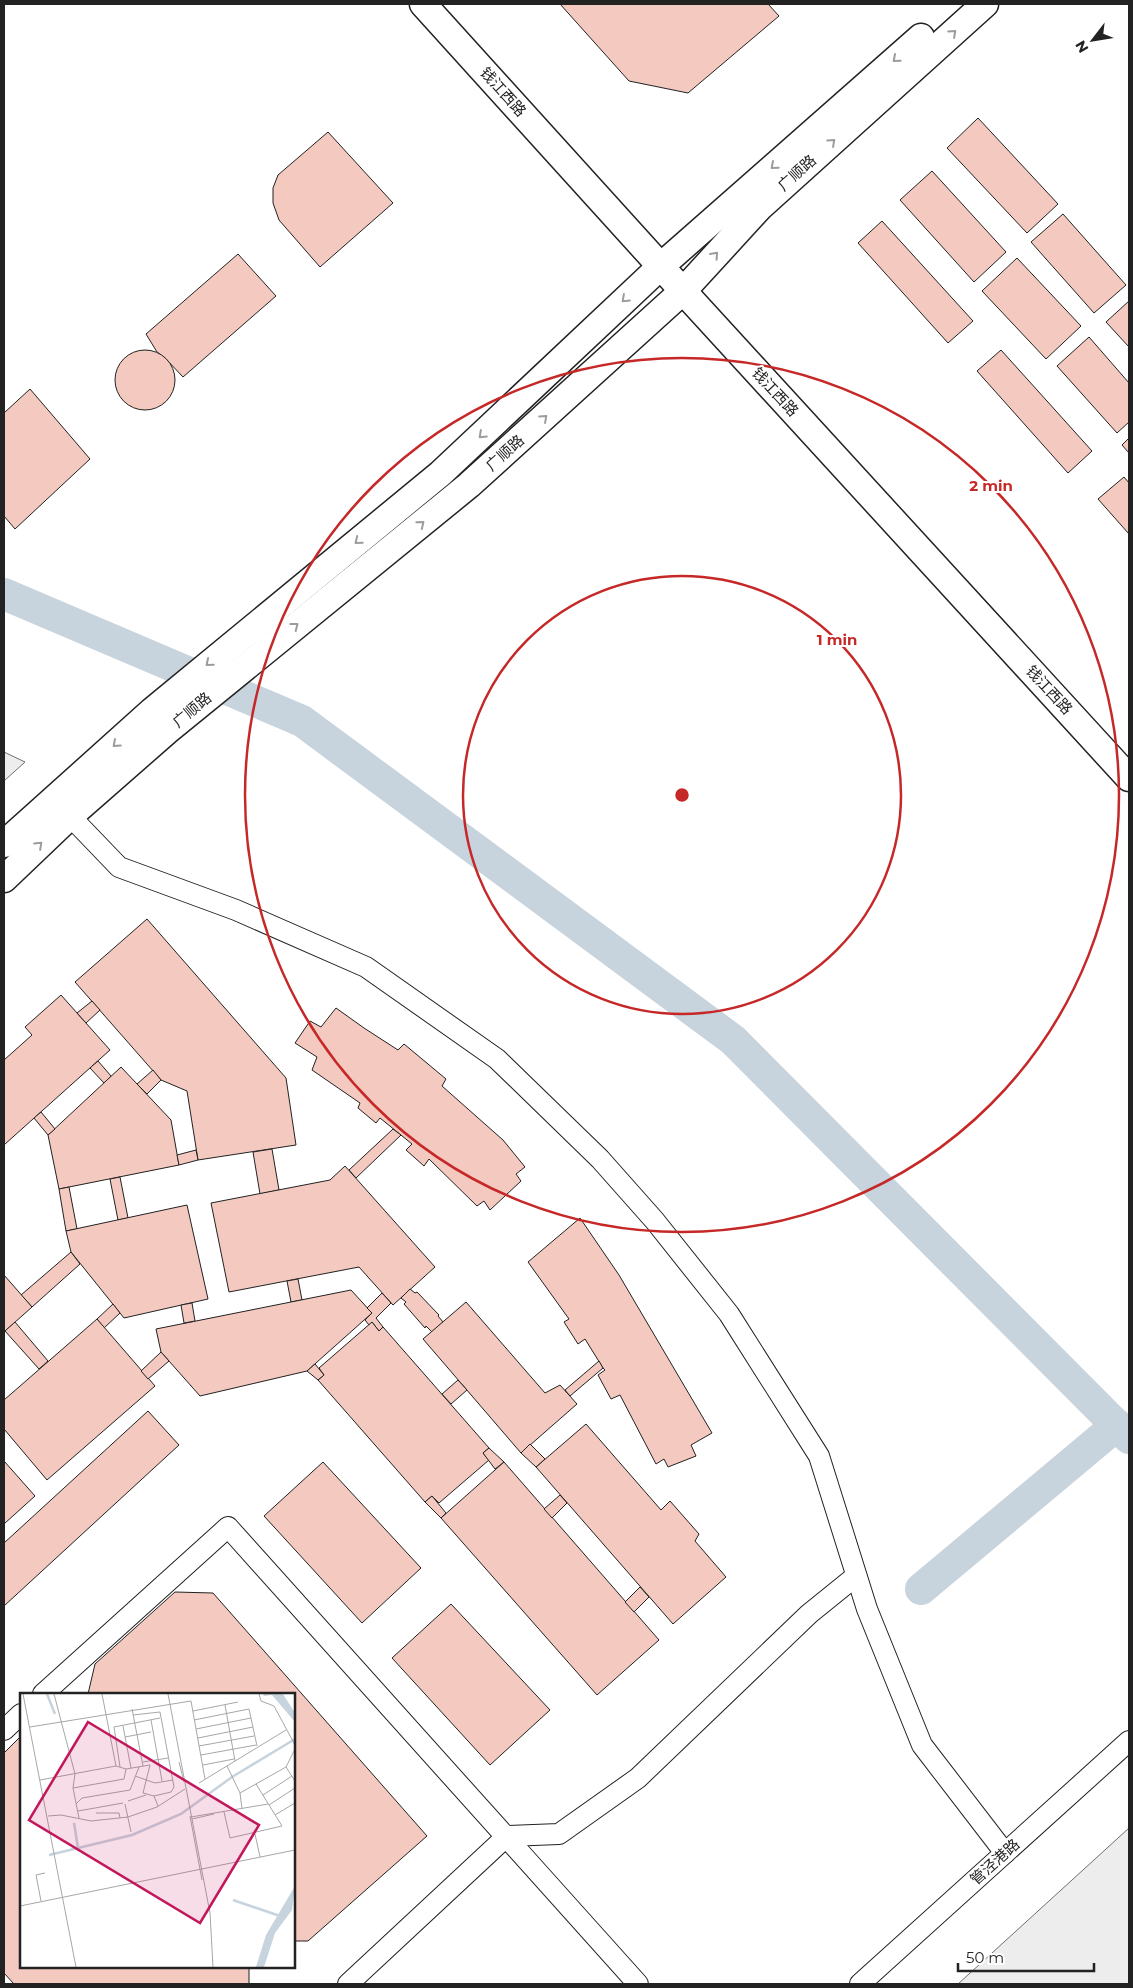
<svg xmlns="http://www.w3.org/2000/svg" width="1133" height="1988" viewBox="0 0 1133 1988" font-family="Montserrat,'Noto Sans SC',sans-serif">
	<rect width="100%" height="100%" fill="#fff"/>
	<g fill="#ededed" stroke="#6f6f6f">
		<polygon points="4,752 25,762 4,781"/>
		<polygon points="1129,1828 1129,1984 958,1984"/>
	</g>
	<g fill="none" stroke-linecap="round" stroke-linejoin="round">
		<g stroke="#c7d3dd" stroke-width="32">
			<polyline points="4,594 302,721 733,1040 1129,1438"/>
			<polyline points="921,1589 1117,1425"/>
		</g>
	</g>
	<g fill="#f3c9c0" stroke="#222">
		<polygon points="560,4 768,4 779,16 688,93 629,81"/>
		<polygon points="978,118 1058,204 1027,233 947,148"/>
		<polygon points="328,132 393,203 320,267 279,220 273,203 273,188 278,175"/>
		<polygon points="932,171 1006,252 974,282 900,200"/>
		<polygon points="1063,214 1126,285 1094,313 1031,242"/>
		<polygon points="882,221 973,321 948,343 858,243"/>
		<polygon points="238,254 276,296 183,377 165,358 157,352 146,334"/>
		<polygon points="1017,258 1081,326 1046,359 982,291"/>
		<polygon points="1129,301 1129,347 1106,322"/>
		<polygon points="1089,337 1129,383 1129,422 1117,433 1057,366"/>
		<polygon points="1001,350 1092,451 1068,473 977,371"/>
		<circle cx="145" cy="380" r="30"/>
		<polygon points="30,389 90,459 15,529 4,516 4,413"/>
		<polygon points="1129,438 1129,453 1122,445"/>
		<polygon points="1124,477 1129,483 1129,534 1098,499"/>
		<polygon points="147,919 286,1078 296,1145 198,1160 187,1091 161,1080 75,982"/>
		<polygon points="61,995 110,1050 4,1145 4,1060 32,1035 25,1027"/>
		<polygon points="92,1001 100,1010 86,1023 77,1013"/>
		<polygon points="336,1008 364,1028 398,1050 404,1044 446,1079 442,1086 503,1140 525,1167 516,1174 521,1181 490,1210 484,1201 477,1206 429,1159 424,1166 406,1150 412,1144 380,1118 376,1123 358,1108 360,1103 312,1070 317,1057 295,1043 310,1021 321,1027"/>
		<polygon points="98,1061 111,1076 104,1083 90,1068"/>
		<polygon points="121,1067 171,1120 179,1165 59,1189 48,1135"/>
		<polygon points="153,1070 161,1080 147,1094 137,1084"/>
		<polygon points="41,1112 55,1129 48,1135 34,1118"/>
		<polygon points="393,1129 401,1135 356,1178 349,1170"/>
		<polygon points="272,1149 279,1190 260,1194 253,1152"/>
		<polygon points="196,1150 198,1160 179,1165 177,1155"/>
		<polygon points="345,1166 435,1267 393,1305 359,1267 229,1292 211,1203 330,1180"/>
		<polygon points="120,1177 128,1218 118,1220 110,1179"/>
		<polygon points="69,1187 77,1229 66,1231 59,1189"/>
		<polygon points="187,1205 208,1299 124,1318 71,1252 66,1231"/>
		<polygon points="580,1218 619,1275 712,1433 691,1445 696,1456 668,1467 664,1459 656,1464 620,1395 611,1399 598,1375 605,1370 603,1368 585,1339 578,1344 564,1322 569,1319 528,1262"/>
		<polygon points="71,1252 80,1264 32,1307 21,1295"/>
		<polygon points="4,1275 32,1307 4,1332"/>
		<polygon points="298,1279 302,1300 291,1302 287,1281"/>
		<polygon points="410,1289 415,1293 417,1292 439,1315 438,1316 443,1322 432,1332 426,1326 425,1328 404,1304 406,1302 401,1298"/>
		<polygon points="351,1290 372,1313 307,1371 200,1396 161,1352 156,1329"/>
		<polygon points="382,1293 391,1303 376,1318 383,1327 379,1331 372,1322 369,1325 365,1320 372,1313 367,1308"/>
		<polygon points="466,1302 545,1393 560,1385 577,1404 521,1453 423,1339"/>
		<polygon points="192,1303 195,1321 184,1323 181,1305"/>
		<polygon points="113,1304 120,1313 104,1328 97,1319"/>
		<polygon points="97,1319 155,1386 47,1480 4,1429 4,1400"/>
		<polygon points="15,1322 48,1361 39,1369 5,1331"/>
		<polygon points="372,1322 379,1331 383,1327 489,1448 483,1453 489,1460 439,1503 432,1496 425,1502 318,1380 324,1375 319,1368"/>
		<polygon points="161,1352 169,1361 148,1379 141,1371"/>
		<polygon points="599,1361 603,1368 570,1396 565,1390"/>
		<polygon points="315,1364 324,1375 318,1380 307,1371"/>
		<polygon points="458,1380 467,1390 451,1404 442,1394"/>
		<polygon points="148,1411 179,1445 4,1606 4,1543"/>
		<polygon points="586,1424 661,1510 670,1501 699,1534 695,1541 726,1577 673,1624 536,1467"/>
		<polygon points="530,1444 545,1459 536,1467 521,1453"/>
		<polygon points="489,1448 504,1462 495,1469 483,1453"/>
		<polygon points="4,1461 35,1496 4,1524"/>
		<polygon points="323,1462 421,1568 362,1623 264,1516"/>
		<polygon points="504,1462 659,1640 597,1695 441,1518"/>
		<polygon points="560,1495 567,1503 552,1518 544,1509"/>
		<polygon points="432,1496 446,1513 441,1518 425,1502"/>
		<polygon points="640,1587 649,1597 634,1612 625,1602"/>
		<polygon points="175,1592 213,1593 427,1836 308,1941 294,1941 294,1694 88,1694 95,1664"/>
		<polygon points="451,1604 550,1710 490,1765 392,1658"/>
		<polygon points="21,1736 21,1967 249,1967 249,1984 14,1984 4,1973 4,1753"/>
	</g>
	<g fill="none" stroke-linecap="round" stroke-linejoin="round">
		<g stroke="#222" stroke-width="22">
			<g id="minor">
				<polyline points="70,816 119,867 236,910 366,967 497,1059 600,1159 655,1221 729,1314 819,1456 867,1609 922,1745 1005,1853"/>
				<polyline points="43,1694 228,1527 638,1984"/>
				<polyline points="4,1730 21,1714"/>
				<polyline points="348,1984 507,1836 559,1834 638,1778 809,1614 856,1576"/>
				<polyline points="860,1984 1129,1741"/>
			</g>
		</g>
		<g stroke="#222" stroke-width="29">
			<g id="major">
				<polyline points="423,4 683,291 1129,778"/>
				<polyline points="4,844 152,711 440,474 661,266 921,37"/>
				<polyline points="4,879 70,816 167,731 469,485 683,291 760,207 985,4"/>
			</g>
		</g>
		<use href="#minor" stroke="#fff" stroke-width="20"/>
		<use href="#major" stroke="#fff" stroke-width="26"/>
	</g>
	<defs><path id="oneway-chevron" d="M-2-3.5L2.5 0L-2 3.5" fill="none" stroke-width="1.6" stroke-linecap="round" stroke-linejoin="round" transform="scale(1.25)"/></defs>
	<g stroke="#9c9c9c">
		<use href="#oneway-chevron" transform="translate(953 33) rotate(-42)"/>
		<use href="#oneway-chevron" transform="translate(896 59) rotate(139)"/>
		<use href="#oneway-chevron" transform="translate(832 142) rotate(-42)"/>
		<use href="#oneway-chevron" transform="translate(774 166) rotate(139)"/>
		<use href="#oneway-chevron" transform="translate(715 255) rotate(-48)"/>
		<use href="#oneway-chevron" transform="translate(625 299) rotate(137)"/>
		<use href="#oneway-chevron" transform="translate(544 418) rotate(-42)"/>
		<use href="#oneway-chevron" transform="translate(482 435) rotate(137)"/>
		<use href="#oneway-chevron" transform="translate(421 524) rotate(-39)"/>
		<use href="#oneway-chevron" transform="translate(358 541) rotate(141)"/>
		<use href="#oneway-chevron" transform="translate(295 626) rotate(-38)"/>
		<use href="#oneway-chevron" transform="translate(209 663) rotate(140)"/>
		<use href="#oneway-chevron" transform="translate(116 744) rotate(138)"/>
		<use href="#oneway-chevron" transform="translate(39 845) rotate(-43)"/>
	</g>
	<g fill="none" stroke="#c62828" stroke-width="2.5">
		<circle cx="682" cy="795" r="219"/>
		<circle cx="682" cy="795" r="437"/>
	</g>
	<g text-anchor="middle" stroke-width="4" stroke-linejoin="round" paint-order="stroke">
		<g font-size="15" fill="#222" stroke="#fff">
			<text transform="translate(503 92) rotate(48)" y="5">钱江西路</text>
			<text transform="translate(797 173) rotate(-42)" y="5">广顺路</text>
			<text transform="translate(775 392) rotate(47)" y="5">钱江西路</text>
			<text transform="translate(505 453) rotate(-42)" y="5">广顺路</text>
			<text transform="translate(1049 690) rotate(47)" y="5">钱江西路</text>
			<text transform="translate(192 710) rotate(-40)" y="5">广顺路</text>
			<text transform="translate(995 1862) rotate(-42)" y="5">管泾港路</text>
		</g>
	</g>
	<g transform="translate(20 1693)">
		<rect width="275" height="275" fill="#fff"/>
		<path d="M243,1H263L275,20V29L252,2L244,3ZM275,193L272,217L255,240L244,274H236L246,242Z" fill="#c7d3dd"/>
		<path fill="none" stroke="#c7d3dd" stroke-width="2.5" d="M27,1L35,21M54,130L58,155M29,162L112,142L161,121L212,84L275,46M213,207L260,223"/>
		<path fill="none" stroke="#a7a7a7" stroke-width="1" d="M3,1L56,274M34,1L55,81L53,95L59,125M82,1L96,73M148,1L190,220L193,274M239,1L241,8L254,13L275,52M205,12L215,68M112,16L123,73M173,18L218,9M113,22L140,19L154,94L151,99L134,103M131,27L142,88M174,27L229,16L237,53M103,33L111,75M10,34L171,8L185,86M176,36L231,25M105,44L131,39M178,45L233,34M179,53L234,43M181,62L236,52M123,69L148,65M159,69L164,89M183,72L214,66M207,73L220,100L222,116M100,74L94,34L140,25M266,74L275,88M115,83L135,90L153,87M20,87L96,73L106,76L130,72L123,100L134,103L138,113M179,90L266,37M53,95L104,86L106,76M220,100L266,74L275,56M243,102L272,83M108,108L126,102M56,111L62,105L110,97L119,74M105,111L111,139M249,112L275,95M58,118L103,110M204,119L210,145L262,133L236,91M76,120H99L100,125M255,122L275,110M28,123L41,122L71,128L108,124L137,114L165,96M170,123L182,187M171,124L248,111M172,126L194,121M235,141L240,164M21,208L16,182L25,180M0,213L275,157"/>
		<path fill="#c2185b" fill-opacity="0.15" stroke="#c2185b" stroke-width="2.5" d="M68,29L239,132L180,230L9,127Z"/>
		<rect width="275" height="275" fill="none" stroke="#222" stroke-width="2.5"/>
	</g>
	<circle cx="682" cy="795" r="8" fill="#c62828" stroke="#fff" stroke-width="2.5"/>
	<g font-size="15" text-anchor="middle" font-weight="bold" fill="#c62828" stroke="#fff" stroke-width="4" stroke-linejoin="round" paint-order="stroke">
		<text x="991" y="491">2 min</text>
		<text x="837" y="645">1 min</text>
	</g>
	<rect width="1133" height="1988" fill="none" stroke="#222222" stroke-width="10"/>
	<g transform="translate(1093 40) rotate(239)" stroke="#ffffff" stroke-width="4" paint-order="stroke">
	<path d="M0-4L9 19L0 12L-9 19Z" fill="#222222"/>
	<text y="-8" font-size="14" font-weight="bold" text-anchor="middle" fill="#222222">N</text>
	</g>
	<path d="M958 1963v8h136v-8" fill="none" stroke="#222222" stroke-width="2.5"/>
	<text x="966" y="1963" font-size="15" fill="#222222" stroke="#ffffff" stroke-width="4" paint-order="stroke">50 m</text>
</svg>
